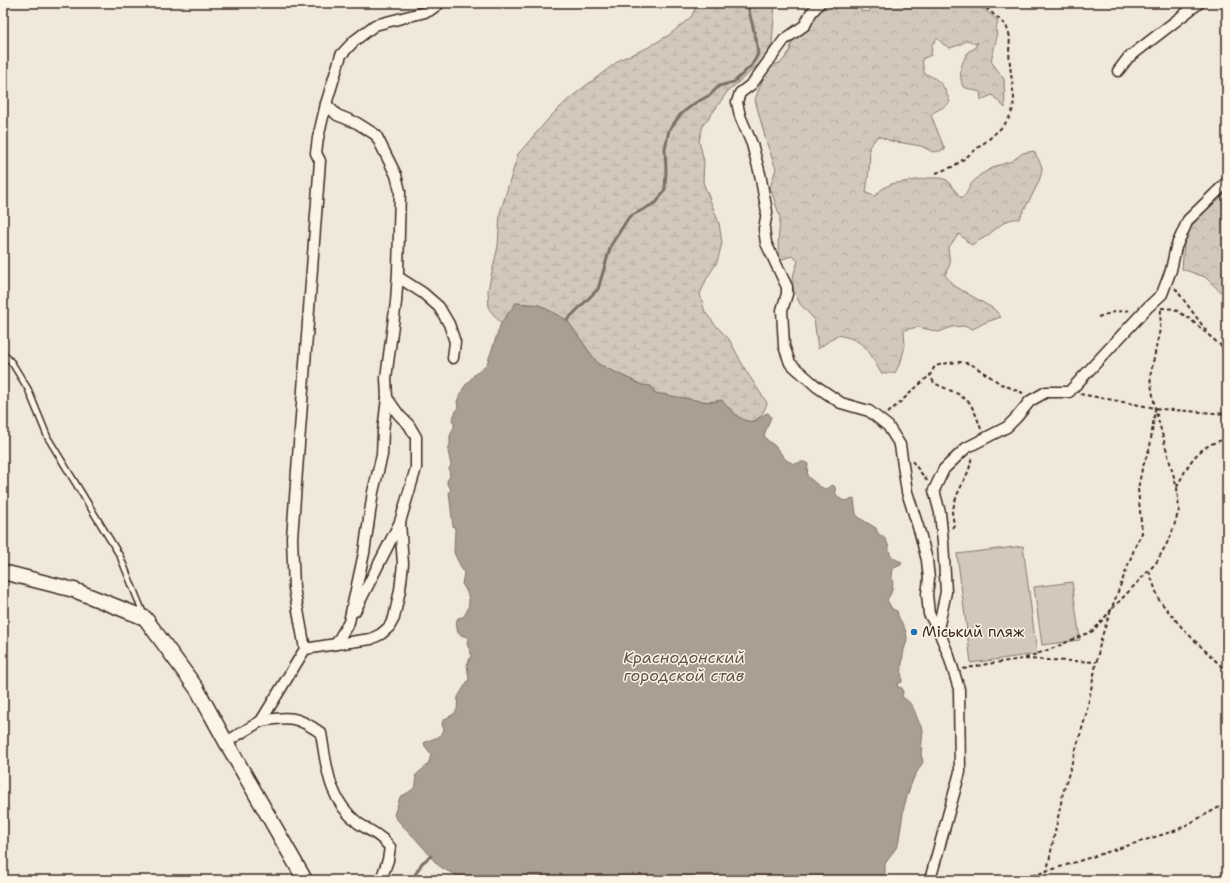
<svg xmlns="http://www.w3.org/2000/svg" width="1230" height="883" viewBox="0 0 1230 883" font-family="'Shantell Sans',sans-serif">
	<defs>
		<pattern id="forest-crowns" width="20" height="18" patternUnits="userSpaceOnUse"><rect width="20" height="18" fill="#d2c9ba"/><path d="M2 6a3 3 0 1 1 6 0M12 15a3 3 0 1 1 6 0" fill="none" stroke="#b5ad9f"/></pattern>
		<pattern id="wetland-marsh" width="20" height="14" patternUnits="userSpaceOnUse"><rect width="20" height="14" fill="#d2c9ba"/><path d="M1 5h8M5 5V1M11 12h8M15 12V8" fill="none" stroke="#b5ad9f"/></pattern>
	</defs>
	<rect width="100%" height="100%" fill="#f0e9d9"/>
	<filter id="ink" filterUnits="userSpaceOnUse"><feTurbulence type="fractalNoise" baseFrequency=".025" numOctaves="2"/><feDisplacementMap in="SourceGraphic" scale="8" xChannelSelector="R" yChannelSelector="G"/><feConvolveMatrix kernelMatrix="1 2 1 2 8 2 1 2 1" color-interpolation-filters="sRGB"/></filter>
	<g filter="url(#ink)">
		<g fill="#d2c9ba" stroke="#867a6c">
			<polygon points="1023,546 1037,654 971,663 957,554"/>
			<polygon points="1072,582 1080,640 1042,645 1034,587"/>
		</g>
		<g fill="url(#forest-crowns)" stroke="#867a6c">
			<path d="M827,3H829L835,10L838,3H859L861,11L869,12L873,3H970C981,7 989,12 998,21L996,29L997,37L991,61L1004,79L1005,108L992,95L981,100L980,92L963,87C958,74 961,62 969,51L974,49L978,42L975,44L968,40L959,45L950,48L943,44L937,38L932,45L931,55L922,59L924,73C942,81 943,84 950,102C942,110 938,108 931,115L945,150L933,152L921,146L891,141L878,136L869,147C871,164 868,177 866,193L875,196L882,189L891,184L929,178H940L947,180L961,198L966,194L971,184L980,175L996,166L1012,161L1023,153L1034,151C1036,156 1042,164 1042,169C1042,181 1025,207 1019,219C1006,217 996,230 985,237C981,240 976,242 971,245L959,234L948,248L950,264L945,275L953,285L994,309L1001,317L984,323L973,329L963,326L952,327L939,332L918,327L904,330L905,346L901,361L895,373H881C868,349 865,340 837,335L818,349L814,319L800,304L793,289L792,279L798,261L792,256L780,260L778,245L780,217L770,187L776,169L767,144L755,100L764,75L772,65L781,63L790,51L792,40L800,33L809,27C813,15 816,10 827,3Z"/>
			<polygon points="1227,187 1227,298 1205,277 1182,269 1185,233 1215,198"/>
		</g>
		<path fill="url(#wetland-marsh)" stroke="#867a6c" d="M698,3H775L772,44L764,60L727,92L714,111L703,125L699,141L704,161L703,182L719,223L722,243L717,262L707,278L700,294L705,312L717,327L729,339L746,371L767,403C763,416 755,427 740,418C736,416 734,412 731,409C726,406 722,403 718,400C708,405 668,395 655,393L651,386L642,385L598,364L567,320L539,305L517,303L501,323L489,309L488,290L498,246L500,213L518,154L551,116L571,97L621,59L647,48L669,35L691,17Z"/>
		<path fill="#aaa091" stroke="#7e7163" d="M516,303L539,305L567,320L598,364L642,385L651,386L655,393L701,401L713,402L722,400C727,408 744,425 755,421C760,418 763,414 768,413L771,417L764,435L767,440L775,446L786,460L794,464C799,463 803,460 808,464L807,476L819,486L825,489L833,485L835,487C835,495 838,498 844,501L854,499L856,514L861,519L876,528C878,537 882,534 886,540C892,552 885,556 902,562L901,565L894,568L891,572C893,579 894,588 890,595C889,597 888,598 887,600L892,609L897,611C899,623 906,625 907,638C907,642 905,646 904,650C902,659 901,672 902,682L897,684L898,687L902,688L903,692L902,697C917,705 914,717 923,729L921,754L923,762L914,777L909,790L904,807L898,845L885,864V873L882,880H470C459,876 446,872 437,864C431,858 427,851 421,845C412,834 402,827 394,815L400,797C409,792 420,788 415,776C423,768 429,767 431,754L425,746L424,743C433,737 437,741 444,730L442,724L443,720L454,714L457,710L458,697L469,679L467,665L471,656V653L467,644L468,639L466,636H463L458,633C457,628 455,622 458,618L463,617C472,606 470,595 462,584L464,573L454,553L455,529L453,526L449,492L451,489L447,484V481L450,476L449,469L451,465L448,451L450,444V436L454,427V423L452,420L458,407L457,402L459,396L464,387L475,374L487,364L501,323Z"/>
		<g fill="none" stroke-linecap="round" stroke-linejoin="round">
			<g stroke="#7e7163" stroke-width="3">
				<polyline points="567,320 598,289 611,245 629,217 657,202 665,189 666,170 665,149 669,130 681,114 695,103 710,95 719,86 734,82 752,65 758,54 756,39 747,3"/>
				<polyline points="412,880 422,863 431,856"/>
			</g>
			<g stroke="#3b2a1e" stroke-width="8">
				<polyline id="lane" points="3,353 12,363 28,389 48,438 120,556 144,615"/>
			</g>
			<g stroke="#3b2a1e" stroke-width="13">
				<g id="street">
					<polyline points="820,3 811,13 805,25 784,40 752,84 740,93 737,102 740,116 752,144 760,174 767,212 764,229 766,243 787,287 787,294 782,310 784,346 790,363 816,386 841,403 869,411 888,426 900,445 907,492 920,533 927,560 929,579 927,594 929,614 938,629"/>
					<polyline points="1118,71 1128,58 1199,3"/>
					<polyline points="398,277 423,293 439,307 449,324 455,342 453,358"/>
					<polyline points="355,611 400,522"/>
					<polyline points="336,644 371,639 381,634 389,627 394,618 400,590 403,564 400,522 416,468 416,437 409,425 399,415 387,398"/>
					<polyline points="305,649 336,644 349,622 364,553 373,492 382,455 383,431 387,398 386,378 396,302 398,272 400,191 396,175 376,135 357,123 337,115 326,104"/>
					<path d="M261,721C289,716 297,716 321,733C327,768 328,799 358,823C365,828 374,832 381,838C384,840 387,844 390,847L388,860L383,874V880"/>
					<polyline points="226,742 261,721 305,649 294,588 292,538 320,161 316,153 318,138 326,104 341,55 354,41 375,25 429,11 440,3"/>
					<polyline points="930,880 960,772 959,689 949,656 938,629 946,592 943,542 940,513 934,490 944,469 966,448 1007,427 1016,418 1030,401 1046,392 1069,392 1147,308 1162,294 1171,270 1176,247 1188,220 1227,182"/>
				</g>
			</g>
			<g stroke="#3b2a1e" stroke-width="17">
				<polyline id="secondary" points="3,572 74,590 145,618 197,689 226,742 305,880"/>
			</g>
			<g stroke="#3b2a1e" stroke-width="2" stroke-dasharray="4 3" stroke-linecap="butt">
				<polyline points="936,173 952,167 964,159 989,139 1001,128 1008,120 1013,109 1014,98 1010,65 1009,51 1010,37 1006,25 985,7 977,3"/>
				<polyline points="1175,288 1208,333"/>
				<polyline points="1161,308 1174,309 1190,319 1227,351"/>
				<polyline points="1098,317 1114,312 1131,310"/>
				<polyline points="1080,394 1161,409 1227,414"/>
				<polyline points="888,413 930,375"/>
				<polyline points="981,429 976,415 970,403 958,394 934,383 930,375 935,366 948,363 960,362 971,364 1001,384 1023,393"/>
				<polyline points="912,461 928,482"/>
				<path d="M1177,487C1189,462 1198,445 1227,439"/>
				<polyline points="952,528 954,525 952,512 957,495 969,470 972,456"/>
				<polyline points="1149,571 1159,600 1184,630 1220,665 1227,676"/>
				<polyline points="1025,659 1096,662"/>
				<polyline points="963,669 987,664 1023,659 1056,647 1076,638 1093,631 1111,610 1135,547 1142,533 1138,489 1142,469 1150,447 1155,409"/>
				<polyline points="1019,880 1177,830 1227,803"/>
				<polyline points="1046,880 1047,871 1063,793 1086,715 1101,639 1111,610 1156,563 1171,536 1179,510 1177,488 1155,408 1150,377 1160,329 1161,309"/>
			</g>
			<use href="#lane" stroke="#fcf5e5" stroke-width="5"/>
			<use href="#street" stroke="#fcf5e5" stroke-width="10"/>
			<use href="#secondary" stroke="#fcf5e5" stroke-width="14"/>
		</g>
	</g>
	<circle fill="#1f6fb2" stroke="#fcf5e5" stroke-width="1.5" cx="914" cy="632" r="4"/>
	<g text-anchor="middle" stroke-width="3" stroke-linejoin="round" paint-order="stroke">
		<g font-size="15" fill="#3b2a1e" stroke="#fcf5e5" text-anchor="start">
			<text x="922" y="637">Міський пляж</text>
		</g>
		<g font-size="16" font-style="italic" fill="#625346" stroke="#fcf5e5">
			<text x="684" y="663">Краснодонский<tspan x="684" dy="18">городской став</tspan></text>
		</g>
	</g>
	<rect width="1230" height="883" fill="none" stroke="#fcf5e5" stroke-width="16"/>
	<rect x="8" y="8" width="1214" height="867" fill="none" stroke="#3b2a1e" stroke-width="1.5" filter="url(#ink)"/>
</svg>
